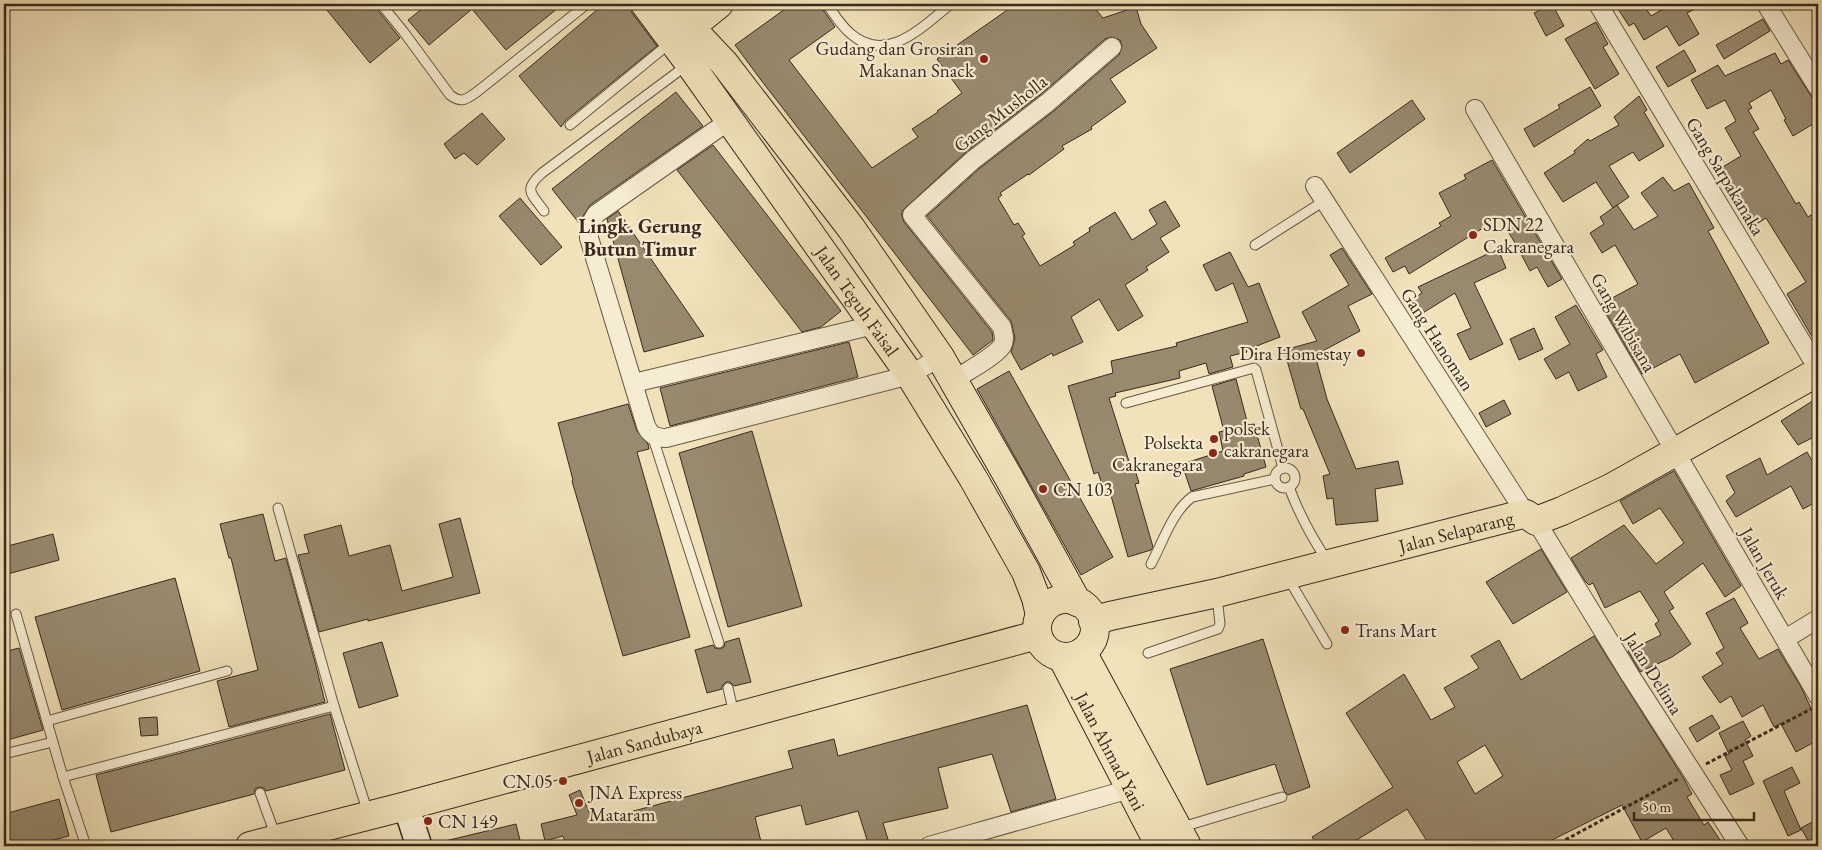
<svg xmlns="http://www.w3.org/2000/svg" width="1822" height="850" viewBox="0 0 1822 850" font-family="'EB Garamond',serif">
	<rect width="100%" height="100%" fill="#f1e2b9"/>
	<filter id="stains"><feTurbulence type="fractalNoise" baseFrequency=".004" numOctaves="4"/><feColorMatrix values="0 0 0 0 .2 0 0 0 0 .09 0 0 0 0 .02 0 0 0 .5 -.17"/></filter>
	<radialGradient id="worn" r=".72"><stop offset=".6" stop-color="#630" stop-opacity="0"/><stop offset="1" stop-color="#630" stop-opacity=".3"/></radialGradient>
	<g fill="#988a6f" stroke="#382a1e" fill-rule="evenodd">
		<polygon points="322,4 375,4 376,8 400,38 370,63"/>
		<polygon points="428,4 563,4 506,50 472,9 429,45 408,20"/>
		<polygon points="604,4 628,4 632,13 657,46 566,120 561,127 519,76"/>
		<polygon points="792,4 819,4 835,27 789,60 872,168 918,137 912,129 938,112 937,111 962,93 937,59 1016,4 1091,4 1103,18 1136,7 1141,24 1157,48 1110,79 1126,102 1091,127 1092,129 1062,146 1064,149 1029,175 1028,174 1000,193 1002,195 998,198 1014,225 1018,223 1025,234 1022,236 1040,266 1075,245 1073,242 1090,231 1089,228 1115,212 1132,240 1157,224 1149,210 1165,201 1180,226 1160,238 1169,252 1146,267 1148,270 1125,285 1143,316 1118,331 1099,299 1071,317 1083,342 1053,356 1052,353 1021,370 1011,352 1015,338 1011,321 927,216 980,168 1054,111 1119,55 1122,46 1120,40 1111,37 1105,39 1040,95 966,152 902,211 902,216 904,222 992,332 993,340 973,355 761,80 735,45"/>
		<polygon points="1552,4 1564,26 1546,36 1534,13"/>
		<polygon points="1615,4 1643,4 1651,16 1672,4 1705,4 1687,13 1699,34 1679,46 1667,26 1644,40 1634,23 1629,26"/>
		<polygon points="1763,19 1770,31 1724,59 1716,45"/>
		<polygon points="1596,22 1608,44 1603,47 1619,74 1595,89 1565,39"/>
		<polygon points="1684,50 1696,71 1668,87 1656,67"/>
		<polygon points="1775,53 1781,64 1788,60 1818,107 1818,121 1793,136 1784,120 1786,119 1771,90 1749,103 1752,108 1748,110 1759,129 1753,132 1796,204 1799,202 1808,217 1818,211 1818,347 1787,294 1806,282 1766,218 1755,225 1721,168 1741,156 1725,128 1736,121 1725,100 1707,109 1691,80 1718,65 1725,76"/>
		<polygon points="1590,87 1601,106 1534,147 1524,129 1560,108 1558,105"/>
		<polygon points="676,92 703,126 590,205 579,223 552,189"/>
		<polygon points="1639,96 1647,110 1644,112 1664,146 1639,161 1633,152 1609,166 1629,197 1613,208 1596,182 1563,202 1544,173 1575,153 1574,151 1588,139 1590,141 1619,125 1614,117"/>
		<polygon points="1412,100 1425,119 1350,173 1337,153"/>
		<polygon points="482,113 505,139 477,165 464,153 455,159 444,144"/>
		<polygon points="713,145 841,311 821,327 802,332 677,170"/>
		<polygon points="1492,160 1562,279 1548,287 1537,267 1530,271 1514,241 1499,218 1409,274 1405,266 1393,272 1385,258 1441,226 1439,223 1451,216 1439,193 1466,179 1464,175"/>
		<polygon points="1663,177 1674,191 1689,183 1714,228 1708,231 1769,343 1695,383 1680,354 1642,374 1601,304 1638,284 1615,245 1602,253 1590,233 1604,224 1600,217 1617,205 1634,230 1658,216 1641,193"/>
		<polygon points="520,198 562,247 541,265 499,216"/>
		<polygon points="618,211 704,336 644,352 607,219"/>
		<polygon points="1342,248 1372,294 1348,306 1360,331 1315,355 1327,399 1356,469 1398,461 1403,484 1375,489 1378,521 1336,525 1333,498 1327,499 1323,476 1330,474 1303,409 1301,409 1284,350 1317,341 1302,312 1349,285 1330,255"/>
		<polygon points="1498,249 1506,268 1474,283 1503,344 1470,360 1457,334 1471,328 1455,293 1418,316 1408,302 1422,293 1418,287"/>
		<polygon points="1230,252 1248,287 1259,283 1280,337 1246,350 1247,352 1230,356 1233,367 1209,374 1206,363 1179,371 1180,378 1115,393 1116,396 1109,398 1132,471 1135,470 1139,483 1135,484 1153,547 1151,550 1128,557 1110,492 1105,494 1098,472 1094,474 1068,386 1113,373 1111,361 1177,346 1176,343 1248,322 1233,283 1216,291 1203,265"/>
		<polygon points="1576,305 1603,350 1596,354 1607,377 1578,391 1569,372 1556,379 1544,359 1570,344 1555,317"/>
		<polygon points="1534,328 1543,349 1519,360 1510,339"/>
		<polygon points="849,342 858,377 670,426 660,388"/>
		<polygon points="1009,371 1113,557 1081,575 977,389"/>
		<polygon points="1236,379 1248,425 1254,424 1266,467 1244,474 1244,476 1191,491 1182,464 1223,451 1219,432 1224,431 1212,386"/>
		<polygon points="1504,400 1511,414 1486,427 1479,413"/>
		<polygon points="1814,400 1818,408 1818,435 1798,445 1781,421"/>
		<polygon points="628,404 637,431 648,444 649,449 637,452 690,637 623,656 572,481 573,480 558,423"/>
		<polygon points="752,431 802,606 728,627 679,453"/>
		<polygon points="1807,452 1818,471 1818,501 1803,509 1791,486 1736,517 1726,501 1735,493 1726,476 1760,458 1767,475"/>
		<polygon points="1674,471 1741,586 1725,597 1703,563 1664,592 1674,608 1669,611 1691,644 1672,657 1640,672 1628,651 1661,635 1655,624 1659,621 1640,591 1605,608 1593,583 1589,585 1585,581 1571,558 1624,525 1656,564 1684,543 1660,508 1633,524 1620,501"/>
		<polygon points="263,514 275,561 286,558 315,662 325,702 229,727 217,681 258,670 231,558 229,558 220,524"/>
		<polygon points="460,518 480,593 368,621 368,619 319,632 298,555 309,553 304,535 341,525 349,556 390,545 402,591 453,577 439,524"/>
		<polygon points="53,534 59,560 4,575 4,547"/>
		<polygon points="1541,549 1567,592 1513,624 1486,582"/>
		<polygon points="175,578 200,671 62,710 35,617"/>
		<polygon points="1734,598 1748,623 1740,628 1759,659 1778,649 1801,687 1818,723 1818,740 1796,752 1781,724 1774,727 1763,705 1742,717 1731,696 1720,703 1702,677 1723,664 1716,653 1724,648 1706,613"/>
		<path d="M1594,636L1684,779L1692,794L1687,797L1704,825L1708,822L1720,840L1710,846H1677L1666,828L1642,842L1622,805L1540,846H1430L1407,809L1347,846H1318L1312,837L1393,787L1346,713L1404,674L1431,720L1455,707L1444,688L1479,668L1471,656L1499,640L1521,680ZM1485,745L1503,776L1475,794L1457,762Z"/>
		<polygon points="739,638 751,682 734,686 730,682 726,682 722,686 722,689 707,693 695,650 713,645 715,648 720,649 724,647 725,642"/>
		<polygon points="1263,639 1310,787 1288,795 1284,791 1275,764 1207,785 1170,669"/>
		<polygon points="382,642 398,696 359,708 343,653"/>
		<polygon points="19,648 43,730 4,741 4,652"/>
		<polygon points="1027,705 1056,799 1011,812 992,754 938,768 948,808 883,823 890,846 869,846 858,811 806,825 801,805 755,817 762,846 670,846 668,841 648,846 567,846 563,836 545,841 541,824 577,815 569,795 580,790 593,822 793,768 788,751 834,739 838,756"/>
		<polygon points="330,714 345,770 266,791 264,788 258,787 255,789 254,794 111,832 96,775"/>
		<polygon points="1712,715 1720,728 1697,742 1689,728"/>
		<polygon points="157,717 158,735 141,736 139,718"/>
		<polygon points="1743,721 1751,736 1745,740 1753,756 1743,761 1754,784 1730,795 1720,775 1732,770 1725,756 1729,754 1719,733"/>
		<polygon points="1792,767 1800,783 1784,791 1801,830 1788,836 1763,781"/>
		<polygon points="59,799 69,836 31,846 4,846 4,814"/>
		<polygon points="1818,819 1818,846 1811,846 1801,828"/>
		<polygon points="516,824 520,840 501,846 441,846 441,842"/>
	</g>
	<g fill="none" stroke-linecap="round" stroke-linejoin="round">
		<g stroke="#665845" stroke-width="11">
			<g id="lane">
				<path d="M381,4L403,31L450,95C462,104 467,99 478,91L587,4"/>
				<path d="M827,4C834,14 841,26 851,34C887,65 923,26 951,4"/>
				<polyline points="570,125 670,43"/>
				<path d="M544,211C531,193 523,190 542,173L687,65"/>
				<polyline points="1255,245 1324,201"/>
				<polyline points="1126,403 1254,368 1256,370 1283,468"/>
				<polyline points="652,435 719,643"/>
				<circle cx="1285" cy="478" r="10"/>
				<path d="M1289,487C1299,514 1312,538 1328,562"/>
				<polyline points="278,508 334,706 368,813"/>
				<path d="M1151,564C1163,542 1172,512 1192,497L1275,479"/>
				<polyline points="1288,578 1327,644"/>
				<polyline points="16,614 63,777 86,846"/>
				<polyline points="1148,653 1218,629 1220,624 1217,596"/>
				<polyline points="728,688 734,714"/>
				<polyline points="47,721 227,671"/>
				<polyline points="4,754 53,742"/>
				<polyline points="63,777 334,706"/>
				<polyline points="260,793 276,837"/>
				<polyline points="1179,828 1282,797"/>
			</g>
		</g>
		<g stroke="#665845" stroke-width="20">
			<g id="street">
				<polyline points="1598,4 1818,369"/>
				<polyline points="1766,4 1818,88"/>
				<polyline points="1475,109 1818,696"/>
				<path d="M730,120L596,214L589,226V238L646,426C650,435 656,438 666,438L910,375L940,357"/>
				<polyline points="1315,186 1526,514"/>
				<path d="M954,380C967,371 993,358 1002,346C1006,339 1003,333 1002,327L912,215L973,160L1047,103L1112,47"/>
				<polyline points="634,383 874,325"/>
				<polyline points="1536,521 1630,675 1740,846"/>
				<polyline points="1785,639 1818,619"/>
				<polyline points="929,846 1130,789"/>
			</g>
		</g>
		<g stroke="#382a1e" stroke-width="28">
			<polyline id="secondary" points="406,806 419,846"/>
		</g>
		<g stroke="#382a1e" stroke-width="30">
			<g id="primary">
				<polyline points="673,41 719,4"/>
				<path id="s1" d="M1093,621L1110,616L1217,593L1519,515L1526,514L1536,521L1562,511L1611,488L1818,372"/>
			</g>
		</g>
		<g stroke="#382a1e" stroke-width="30">
			<g id="highway">
				<path id="s2" d="M645,4L689,63L910,375L973,478L1026,572L1036,598L1040,615"/>
				<polyline points="672,4 690,27 724,63 851,228 940,357 1009,478 1077,602"/>
				<circle cx="1066" cy="628" r="29"/>
				<polyline points="1082,652 1187,846"/>
				<path id="s3" d="M1062,657L1160,846"/>
				<path id="s4" d="M250,846L406,806L1037,635"/>
			</g>
		</g>
		<g stroke="#382a1e" stroke-width="3" stroke-dasharray="4 2.5" stroke-linecap="butt">
			<polyline points="1706,764 1811,709"/>
			<polyline points="1554,846 1678,779"/>
		</g>
		<use href="#lane" stroke="#f6ecd2" stroke-width="9"/>
		<use href="#street" stroke="#f6ecd2" stroke-width="18"/>
		<use href="#secondary" stroke="#f6ecd2" stroke-width="25"/>
		<use href="#primary" stroke="#f1e2b9" stroke-width="28"/>
		<use href="#highway" stroke="#f1e2b9" stroke-width="28"/>
	</g>
	<g fill="#8f2418" stroke="#f6ecd2" stroke-width="2">
		<circle cx="984" cy="59" r="5"/>
		<circle cx="1473" cy="235" r="5"/>
		<circle cx="1361" cy="353" r="5"/>
		<circle cx="1214" cy="439" r="5"/>
		<circle cx="1213" cy="453" r="5"/>
		<circle cx="1043" cy="489" r="5"/>
		<circle cx="1345" cy="630" r="5"/>
		<circle cx="563" cy="781" r="5"/>
		<circle cx="579" cy="803" r="5"/>
		<circle cx="428" cy="821" r="5"/>
	</g>
	<g text-anchor="middle" stroke-width="4.5" stroke-linejoin="round" paint-order="stroke">
		<g font-size="19" fill="#382a1e" stroke="#f6ecd2" text-anchor="start">
			<text x="974" y="55" text-anchor="end">Gudang dan Grosiran<tspan x="974" dy="22">Makanan Snack</tspan></text>
			<text x="1483" y="231">SDN 22<tspan x="1483" dy="22">Cakranegara</tspan></text>
			<text x="1351" y="360" text-anchor="end">Dira Homestay</text>
			<text x="1224" y="435">polsek<tspan x="1224" dy="22">cakranegara</tspan></text>
			<text x="1203" y="449" text-anchor="end">Polsekta<tspan x="1203" dy="22">Cakranegara</tspan></text>
			<text x="1053" y="496">CN 103</text>
			<text x="1355" y="637">Trans Mart</text>
			<text x="553" y="788" text-anchor="end">CN 05</text>
			<text x="589" y="799">JNA Express<tspan x="589" dy="22">Mataram</tspan></text>
			<text x="438" y="828">CN 149</text>
		</g>
		<g font-size="19" fill="#382a1e" stroke="#f6ecd2">
			<text transform="translate(1000 113) rotate(-38)" y="7">Gang Musholla</text>
			<text transform="translate(1726 176) rotate(59)" y="7">Gang Sarpakanaka</text>
			<text dy="7" stroke="none"><textPath href="#s2" startOffset="365">Jalan Teguh Faisal</textPath></text>
			<text transform="translate(1624 322) rotate(60)" y="7">Gang Wibisana</text>
			<text transform="translate(1438 339) rotate(57)" y="7">Gang Hanoman</text>
			<text dy="7" stroke="none"><textPath href="#s1" startOffset="374">Jalan Selaparang</textPath></text>
			<text transform="translate(1765 563) rotate(60)" y="7">Jalan Jeruk</text>
			<text transform="translate(1654 673) rotate(58)" y="7">Jalan Delima</text>
			<text dy="7" stroke="none"><textPath href="#s4" startOffset="408">Jalan Sandubaya</textPath></text>
			<text dy="7" stroke="none"><textPath href="#s3" startOffset="106">Jalan Ahmad Yani</textPath></text>
		</g>
		<g font-size="20" font-weight="bold" fill="#382a1e" stroke="#f6ecd2">
			<text x="640" y="233">Lingk. Gerung<tspan x="640" dy="23">Butun Timur</tspan></text>
		</g>
	</g>
	<rect width="1822" height="850" fill="none" stroke="#f1e2b9" stroke-width="20"/>
	<rect x="5" y="5" width="1812" height="840" fill="none" stroke="#382a1e" stroke-width="2.5"/>
	<rect x="10" y="10" width="1802" height="830" fill="none" stroke="#382a1e"/>
	<path d="M1634 812v8h120v-8" fill="none" stroke="#382a1e" stroke-width="2.5"/>
	<text x="1642" y="812" font-size="15" fill="#382a1e" stroke="#f6ecd2" stroke-width="4" paint-order="stroke">50 m</text>
	<rect width="100%" height="100%" filter="url(#stains)"/>
	<rect width="100%" height="100%" fill="url(#worn)"/>
</svg>
